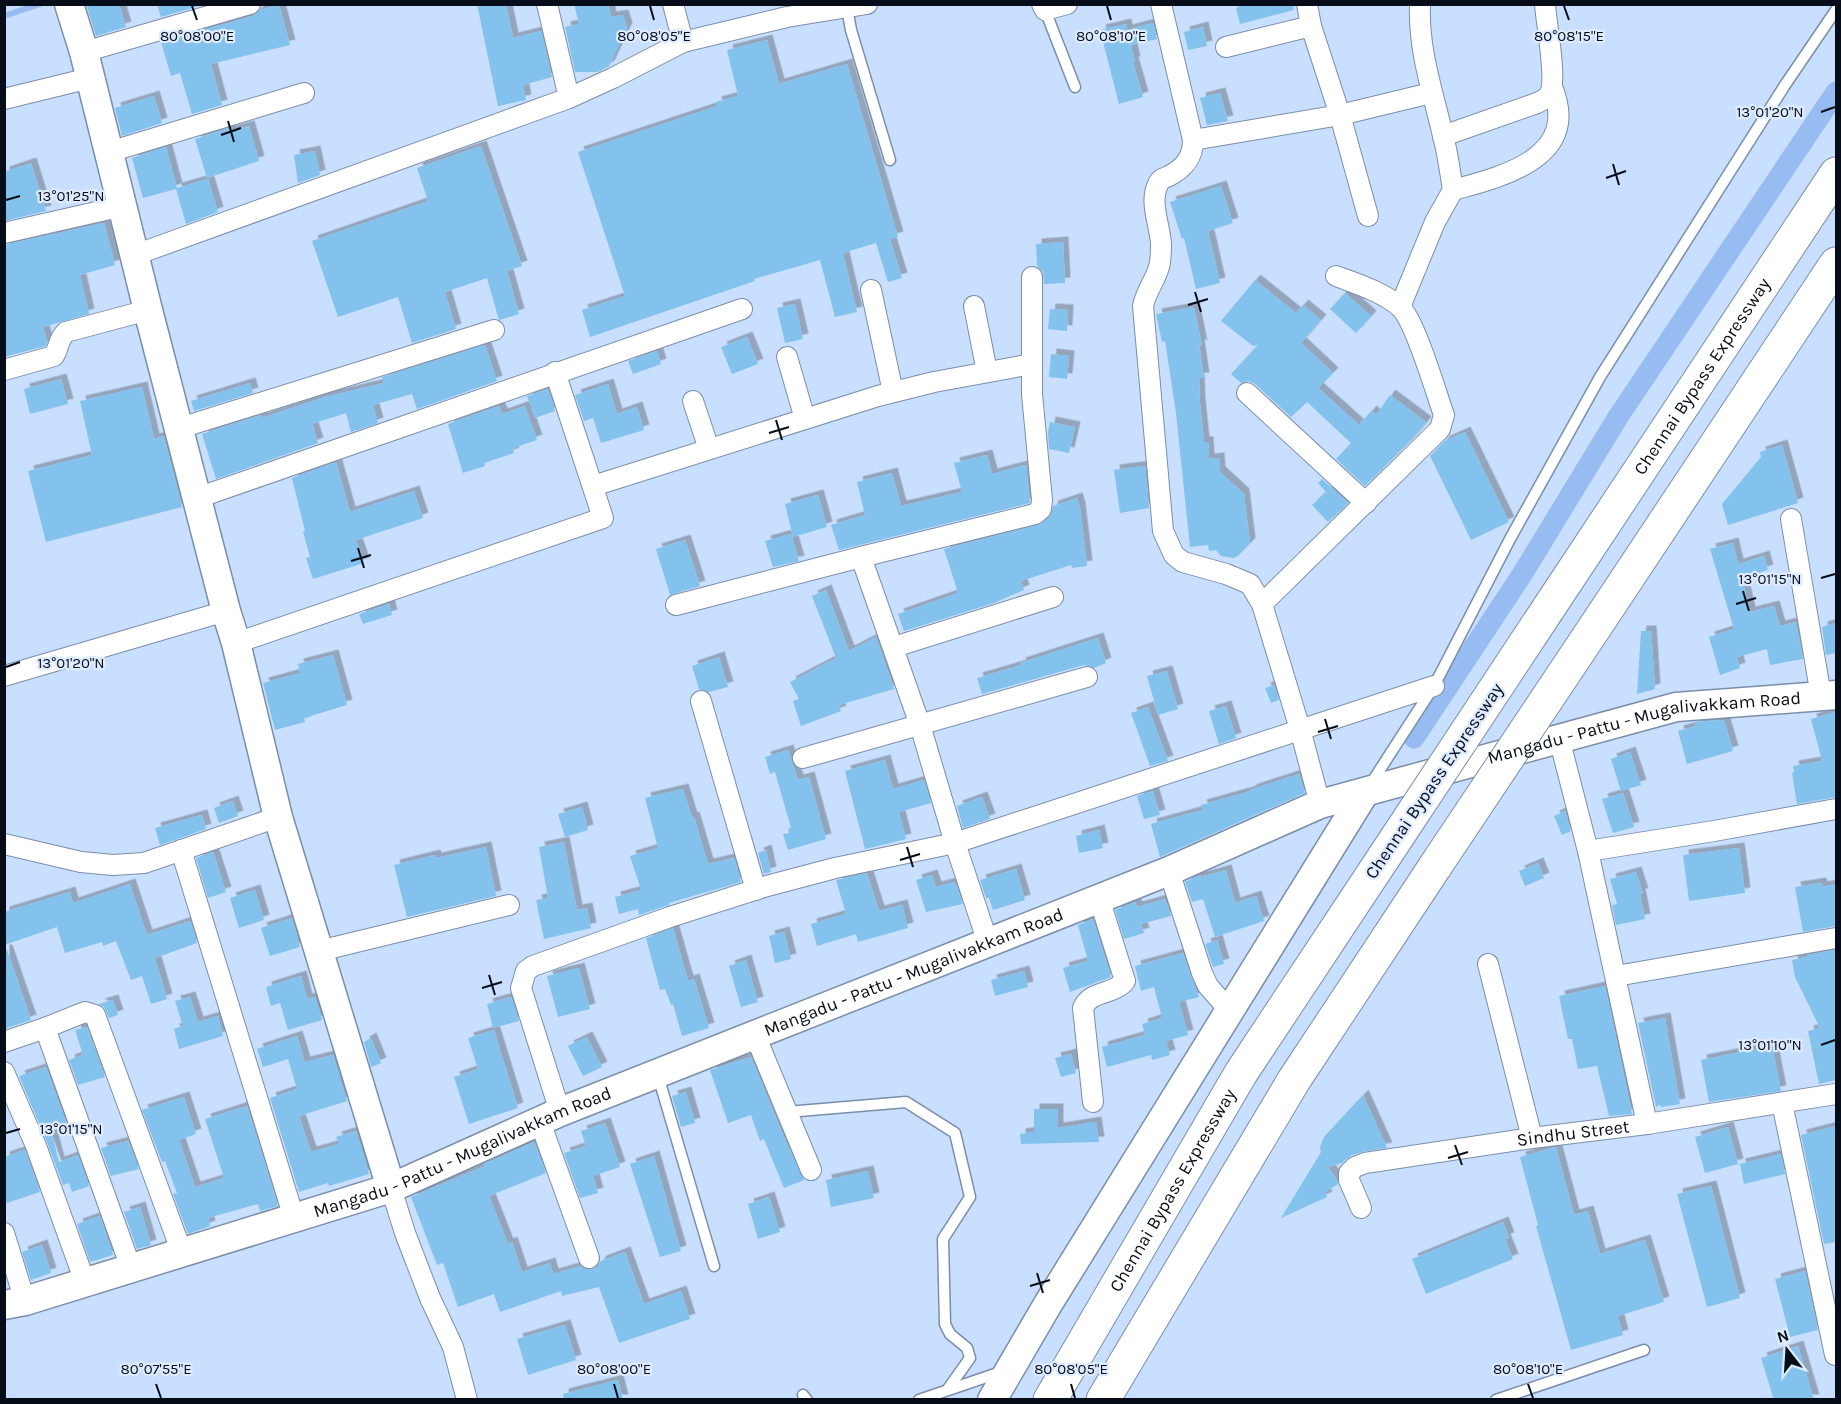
<svg xmlns="http://www.w3.org/2000/svg" width="1841" height="1404" viewBox="0 0 1841 1404" font-family="Karla,sans-serif">
	<defs>
		<filter id="shadow"><feDropShadow dx="5.5" dy="-5.5" stdDeviation="0" flood-color="#0004"/></filter>
	</defs>
	<rect width="100%" height="100%" fill="#c9dfff"/>
	<g fill="none" stroke-linecap="round" stroke-linejoin="round">
		<polyline stroke="#97bcf2" stroke-width="6" points="4,16 40,4"/>
		<polyline stroke="#97bcf2" stroke-width="21" points="1414,738 1523,573 1618,417 1836,92"/>
	</g>
	<g fill="#83c2ec" filter="url(#shadow)">
		<polygon points="86,4 119,4 126,27 96,36"/>
		<polygon points="157,4 199,4 199,6 161,17"/>
		<polygon points="477,4 506,4 513,38 541,31 552,77 523,85 526,100 498,106"/>
		<polygon points="574,4 608,4 611,17 623,15 627,28 609,66 598,72 575,72 565,27 579,24"/>
		<polygon points="1237,4 1293,4 1294,10 1240,24 1236,8 1238,8"/>
		<polygon points="279,5 290,45 211,64 222,105 192,114 180,73 171,76 161,42 253,16 260,10"/>
		<polygon points="1153,23 1157,39 1131,45 1135,62 1133,62 1143,97 1119,104 1100,30 1126,24 1127,30"/>
		<polygon points="1203,27 1207,46 1188,50 1184,32"/>
		<polygon points="767,40 779,84 847,64 898,237 890,239 902,278 888,282 876,243 843,253 857,312 835,317 820,260 754,279 755,281 590,337 582,310 625,296 578,152 717,106 716,102 738,96 727,50"/>
		<polygon points="1220,93 1228,121 1207,125 1200,98"/>
		<polygon points="154,96 162,123 122,136 115,108"/>
		<polygon points="249,126 259,161 207,178 195,139 229,128 230,131"/>
		<polygon points="481,146 522,266 507,271 519,314 499,320 487,278 445,292 456,329 412,343 398,297 338,317 312,241 428,201 417,168"/>
		<polygon points="166,147 177,188 208,179 218,212 186,224 176,189 143,198 132,158"/>
		<polygon points="315,151 320,175 298,183 294,155"/>
		<polygon points="31,163 46,211 4,221 4,172"/>
		<polygon points="1221,186 1233,223 1208,231 1220,283 1196,289 1184,238 1182,239 1170,202"/>
		<polygon points="104,223 115,265 80,275 89,314 43,327 47,341 46,346 4,357 4,245"/>
		<polygon points="1063,242 1065,283 1044,284 1043,272 1037,266 1036,244"/>
		<polygon points="1255,280 1296,313 1303,305 1321,320 1301,343 1333,373 1318,388 1359,425 1371,411 1376,415 1390,395 1426,422 1414,437 1365,486 1336,459 1351,443 1307,402 1291,417 1255,384 1249,381 1241,383 1231,374 1258,345 1253,346 1221,321"/>
		<polygon points="1345,293 1371,316 1356,333 1330,309"/>
		<polygon points="795,304 803,339 785,343 777,308"/>
		<polygon points="1194,307 1202,346 1199,344 1204,378 1199,378 1200,404 1204,442 1208,442 1209,459 1219,458 1220,472 1244,494 1250,543 1238,556 1233,558 1221,556 1216,550 1209,551 1208,545 1190,547 1176,413 1165,341 1162,342 1156,314"/>
		<polygon points="1050,309 1068,310 1067,331 1048,329"/>
		<polygon points="747,337 758,364 732,374 721,347"/>
		<polygon points="485,345 497,381 417,409 412,394 373,405 378,423 351,432 346,413 312,424 318,443 216,479 202,434 261,415 262,418 325,397 384,383 382,377"/>
		<polygon points="657,351 661,364 633,374 628,361"/>
		<polygon points="1051,354 1069,356 1067,379 1049,377"/>
		<polygon points="61,379 68,404 30,414 24,389"/>
		<polygon points="250,383 253,393 194,411 191,401"/>
		<polygon points="608,384 617,414 637,407 644,430 601,443 593,418 584,421 575,395"/>
		<polygon points="142,387 154,439 164,436 182,507 46,542 28,471 92,455 80,401"/>
		<polygon points="548,389 555,411 535,418 527,396"/>
		<polygon points="499,406 502,414 525,406 537,440 513,448 514,453 484,463 485,466 463,473 448,424"/>
		<polygon points="1050,422 1075,427 1069,453 1049,449 1048,432"/>
		<polygon points="1465,432 1509,522 1471,540 1430,456 1445,441"/>
		<polygon points="1782,445 1798,503 1728,525 1722,504 1761,457 1760,452"/>
		<polygon points="987,455 992,474 1026,465 1030,503 839,550 831,525 865,515 857,482 892,473 901,506 962,492 954,463"/>
		<polygon points="336,462 350,512 414,491 423,518 356,540 364,563 313,579 306,558 310,557 303,532 305,531 292,478"/>
		<polygon points="1145,466 1149,508 1120,513 1114,470"/>
		<polygon points="1322,479 1348,503 1328,522 1312,505 1326,492 1318,483"/>
		<polygon points="818,495 827,527 793,537 785,504"/>
		<polygon points="1077,498 1080,508 1087,566 1072,568 1071,565 1021,581 1024,590 994,603 904,631 898,614 958,593 944,549 1038,525 1049,518 1053,506"/>
		<polygon points="791,534 799,561 773,567 765,541"/>
		<polygon points="685,540 700,586 670,595 656,549"/>
		<polygon points="1733,543 1738,564 1764,556 1768,570 1742,578 1750,612 1774,606 1780,626 1796,622 1803,659 1770,665 1767,649 1737,657 1740,668 1720,675 1709,637 1734,629 1710,549"/>
		<polygon points="826,590 849,651 876,637 894,689 839,705 841,711 801,726 793,701 799,699 790,682 836,658 812,596"/>
		<polygon points="389,604 392,615 363,624 359,614"/>
		<polygon points="1836,623 1836,653 1826,655 1822,627"/>
		<polygon points="1641,631 1651,631 1655,689 1637,694"/>
		<polygon points="1098,638 1106,663 1094,668 1084,665 982,694 977,678 1021,665 1020,663"/>
		<polygon points="333,655 347,705 304,718 305,722 275,730 263,683 300,673 298,664"/>
		<polygon points="719,657 728,687 709,692 699,689 692,666"/>
		<polygon points="1167,671 1178,709 1158,715 1147,676"/>
		<polygon points="1274,685 1279,700 1271,703 1265,688"/>
		<polygon points="1226,706 1236,738 1219,744 1209,711"/>
		<polygon points="1148,707 1168,761 1150,766 1131,713"/>
		<polygon points="1836,712 1836,797 1797,804 1792,773 1794,772 1793,766 1822,761 1811,719"/>
		<polygon points="1724,720 1733,751 1687,764 1678,731 1696,726 1695,722"/>
		<polygon points="788,750 798,780 809,777 826,839 788,850 783,834 789,833 788,829 791,828 775,772 770,774 765,757"/>
		<polygon points="1630,752 1641,785 1621,791 1611,759"/>
		<polygon points="885,760 893,789 924,780 931,803 899,812 906,839 865,849 845,771"/>
		<polygon points="1299,774 1305,793 1160,857 1151,824 1203,810 1201,805 1251,791 1250,790"/>
		<polygon points="683,789 692,818 694,817 708,864 734,858 741,882 669,903 669,905 639,915 638,909 619,914 615,897 641,890 630,856 658,848 645,798"/>
		<polygon points="1153,791 1160,815 1144,819 1137,796"/>
		<polygon points="1623,793 1634,827 1613,833 1602,799"/>
		<polygon points="982,797 990,819 963,828 957,806"/>
		<polygon points="233,801 238,816 219,823 214,808"/>
		<polygon points="582,807 588,830 565,837 558,814"/>
		<polygon points="1565,811 1571,831 1562,835 1554,816"/>
		<polygon points="202,815 206,829 160,845 155,828"/>
		<polygon points="1099,830 1103,848 1079,853 1076,836"/>
		<polygon points="564,842 577,910 587,908 591,928 544,939 536,900 548,898 539,847"/>
		<polygon points="486,847 496,896 407,917 394,865 435,855 436,858"/>
		<polygon points="1739,848 1745,893 1689,901 1683,855"/>
		<polygon points="766,850 771,872 764,874 758,853"/>
		<polygon points="213,852 226,892 208,898 196,858"/>
		<polygon points="1538,863 1544,878 1525,886 1519,871"/>
		<polygon points="1016,869 1025,900 993,910 989,898 986,898 980,880"/>
		<polygon points="1226,870 1235,903 1256,896 1264,921 1215,937 1203,899 1192,902 1185,882 1200,875 1201,877"/>
		<polygon points="1636,872 1643,894 1640,894 1645,919 1616,925 1612,905 1617,904 1610,879"/>
		<polygon points="867,873 879,911 902,905 908,928 858,942 856,934 817,946 811,924 846,914 836,880"/>
		<polygon points="932,875 936,887 955,882 963,904 926,912 916,880"/>
		<polygon points="1821,883 1822,887 1836,884 1836,926 1803,932 1795,887"/>
		<polygon points="130,884 147,935 190,921 197,943 155,958 167,999 151,1004 142,976 131,980 116,941 103,946 102,942 65,953 57,927 4,945 4,912 70,892 73,903"/>
		<polygon points="255,890 264,920 239,928 230,898"/>
		<polygon points="1165,899 1171,916 1141,924 1144,933 1124,939 1115,910 1135,902 1137,907"/>
		<polygon points="292,918 300,947 270,956 261,928"/>
		<polygon points="1093,919 1111,977 1070,992 1063,968 1088,961 1078,925"/>
		<polygon points="673,928 688,981 694,979 709,1028 682,1036 673,1004 671,1005 665,989 660,990 646,938"/>
		<polygon points="784,932 791,959 775,963 769,936"/>
		<polygon points="1217,940 1224,964 1213,967 1205,944"/>
		<polygon points="4,950 7,950 31,1020 4,1029"/>
		<polygon points="1836,950 1836,1080 1819,1084 1808,1031 1820,1028 1795,977 1792,960 1807,957 1807,955"/>
		<polygon points="1183,953 1199,997 1179,1002 1188,1035 1166,1041 1170,1055 1152,1060 1151,1055 1107,1067 1102,1047 1145,1035 1142,1024 1162,1018 1154,987 1141,991 1135,966"/>
		<polygon points="746,960 758,1002 741,1007 729,966"/>
		<polygon points="579,968 590,1009 558,1017 547,976"/>
		<polygon points="1024,971 1028,987 995,996 991,980"/>
		<polygon points="301,976 307,999 315,997 322,1020 288,1030 280,1003 271,1006 266,987"/>
		<polygon points="1605,986 1632,1114 1609,1116 1597,1066 1578,1069 1572,1039 1568,1039 1559,996"/>
		<polygon points="190,997 198,1022 218,1016 223,1036 179,1049 174,1029 183,1026 175,1001"/>
		<polygon points="511,997 519,1021 493,1028 487,1004"/>
		<polygon points="113,1000 118,1015 109,1018 104,1007 99,1004"/>
		<polygon points="1665,1018 1680,1104 1661,1107 1660,1105 1656,1107 1638,1023"/>
		<polygon points="87,1027 105,1077 78,1085 69,1060 83,1055 75,1030"/>
		<polygon points="494,1030 518,1108 469,1124 454,1077 478,1069 468,1038"/>
		<polygon points="297,1036 305,1062 333,1055 347,1101 299,1116 311,1152 339,1144 336,1137 356,1131 369,1174 329,1186 328,1183 299,1192 270,1098 297,1089 288,1059 263,1067 257,1049"/>
		<polygon points="587,1037 602,1067 583,1076 568,1046"/>
		<polygon points="371,1038 381,1063 371,1067 364,1042"/>
		<polygon points="1772,1046 1781,1091 1709,1102 1701,1060"/>
		<polygon points="1071,1054 1076,1073 1061,1077 1055,1058"/>
		<polygon points="751,1057 786,1142 804,1180 784,1188 764,1139 760,1141 751,1115 728,1123 710,1070"/>
		<polygon points="46,1067 67,1125 51,1131 59,1162 78,1155 89,1186 72,1192 69,1183 63,1185 47,1142 19,1076"/>
		<polygon points="686,1092 695,1123 681,1127 672,1096"/>
		<polygon points="1363,1095 1387,1148 1361,1152 1350,1156 1342,1163 1328,1167 1337,1180 1338,1184 1325,1192 1327,1197 1281,1218 1321,1152 1320,1147 1324,1137"/>
		<polygon points="184,1097 196,1134 179,1140 195,1187 224,1178 205,1119 247,1106 278,1206 260,1211 258,1204 208,1218 210,1226 188,1234 173,1194 177,1193 165,1161 162,1162 142,1110"/>
		<polygon points="1034,1109 1058,1109 1058,1128 1096,1122 1099,1142 1021,1144 1020,1134 1034,1132"/>
		<polygon points="605,1123 620,1167 593,1176 598,1193 580,1198 564,1153 586,1146 581,1131"/>
		<polygon points="1836,1126 1836,1242 1824,1244 1801,1135"/>
		<polygon points="1728,1127 1738,1164 1705,1173 1695,1137"/>
		<polygon points="128,1141 139,1169 111,1176 101,1148"/>
		<polygon points="534,1142 546,1173 489,1196 508,1244 512,1242 522,1272 550,1263 553,1274 581,1266 586,1270 592,1269 598,1266 601,1261 625,1252 644,1304 681,1291 690,1319 619,1343 599,1287 562,1296 561,1291 500,1312 494,1294 458,1307 443,1263 437,1265 411,1197 485,1166 484,1164"/>
		<polygon points="1556,1147 1574,1215 1588,1211 1600,1254 1645,1240 1664,1302 1618,1316 1623,1335 1571,1350 1536,1226 1538,1225 1520,1157"/>
		<polygon points="25,1150 40,1192 4,1204 4,1157"/>
		<polygon points="1781,1154 1785,1174 1744,1184 1740,1164"/>
		<polygon points="654,1156 681,1251 660,1257 630,1164"/>
		<polygon points="868,1171 874,1198 831,1207 826,1180"/>
		<polygon points="1711,1186 1740,1298 1707,1307 1677,1194"/>
		<polygon points="769,1197 780,1232 758,1239 748,1204"/>
		<polygon points="140,1207 151,1245 137,1249 124,1212"/>
		<polygon points="100,1216 113,1255 90,1262 77,1224"/>
		<polygon points="1503,1222 1509,1238 1505,1239 1513,1259 1426,1294 1412,1259"/>
		<polygon points="42,1245 51,1273 31,1280 22,1252"/>
		<polygon points="1805,1271 1818,1330 1790,1337 1775,1279"/>
		<polygon points="565,1325 576,1360 528,1375 517,1339"/>
		<polygon points="1798,1346 1814,1400 1774,1400 1761,1358"/>
		<polygon points="618,1380 623,1400 564,1400 563,1394"/>
	</g>
	<g fill="none" stroke-linecap="round" stroke-linejoin="round">
		<g stroke="#7a8eab" stroke-width="13">
			<g id="lane">
				<polyline points="847,8 851,30 890,160"/>
				<polyline points="1045,10 1075,87"/>
				<polyline points="1370,785 1434,686 1510,539 1600,377 1785,85 1836,10"/>
				<polyline points="658,1076 714,1266"/>
				<polyline points="787,1112 906,1102 955,1133 970,1197 943,1239 945,1324 950,1334 967,1348 970,1358 948,1389"/>
				<polyline points="803,1395 807,1400"/>
				<polyline points="919,1400 1004,1371"/>
				<polyline points="1496,1400 1644,1350"/>
			</g>
		</g>
		<g stroke="#7a8eab" stroke-width="22">
			<g id="street">
				<polyline points="547,4 569,98"/>
				<polyline points="673,4 683,42"/>
				<polyline points="1042,4 1045,10 1067,4"/>
				<path d="M1161,4L1193,140C1193,158 1184,168 1169,176C1164,178 1160,179 1158,184C1149,202 1160,225 1161,244C1161,251 1161,260 1159,267C1155,281 1146,291 1143,306L1163,531L1174,555L1183,562L1226,574L1250,584L1262,604L1300,729L1320,804"/>
				<polyline points="1226,47 1311,26"/>
				<polyline points="84,52 250,4"/>
				<polyline points="4,99 90,78"/>
				<path d="M1443,136L1537,103C1541,101 1546,99 1549,95C1558,82 1546,23 1545,4"/>
				<polyline points="1193,140 1340,115 1311,26 1307,4"/>
				<polyline points="109,152 304,93"/>
				<path d="M1453,190C1505,176 1581,157 1552,87"/>
				<polyline points="1368,216 1340,115 1431,93"/>
				<polyline points="4,233 123,206"/>
				<polyline points="135,255 569,98 613,78 683,42 787,17 867,4"/>
				<polyline points="871,290 893,392"/>
				<polyline points="974,306 987,372"/>
				<path d="M1400,307L1435,222L1453,190C1450,172 1448,154 1443,136C1433,92 1418,50 1420,4"/>
				<polyline points="787,357 805,419"/>
				<path d="M4,370L54,356C59,348 58,339 66,332L148,310"/>
				<polyline points="1247,393 1366,503"/>
				<polyline points="693,401 709,449"/>
				<polyline points="180,428 494,330"/>
				<polyline points="593,486 878,396 934,382 1032,364"/>
				<polyline points="197,498 742,309"/>
				<polyline points="1791,519 1821,696"/>
				<polyline points="861,557 920,725 955,843 988,943"/>
				<path d="M1262,604L1440,429L1444,415C1436,393 1415,320 1400,307C1383,292 1357,284 1336,276"/>
				<polyline points="676,605 861,557 1027,516 1035,514 1041,509 1042,500 1032,394 1032,277"/>
				<polyline points="236,643 603,518 555,372"/>
				<polyline points="894,647 1053,597"/>
				<polyline points="4,676 226,611"/>
				<polyline points="701,701 756,890"/>
				<polyline points="1559,738 1588,851 1647,1124"/>
				<polyline points="803,758 1087,677"/>
				<polyline points="4,844 81,862 113,865 144,863 278,817"/>
				<polyline points="181,850 294,1218"/>
				<polyline points="1588,851 1714,831 1836,809"/>
				<polyline points="1169,871 1202,973 1208,986 1230,1011"/>
				<polyline points="319,951 509,905"/>
				<polyline points="1488,964 1532,1138"/>
				<polyline points="1616,976 1836,938"/>
				<polyline points="45,1028 85,1012 95,1015 182,1253"/>
				<polyline points="755,1035 811,1170"/>
				<polyline points="4,1042 45,1028 131,1268"/>
				<polyline points="4,1072 36,1146 85,1282"/>
				<path d="M1093,1102L1083,1008C1090,990 1114,995 1125,981L1099,898"/>
				<polyline points="1782,1103 1835,1355"/>
				<polyline points="560,1112 521,988 526,971 533,966 670,917 767,886 835,868 955,843 1434,686"/>
				<polyline points="540,1122 589,1258"/>
				<polyline points="391,1188 405,1233 430,1298 453,1347 467,1400"/>
				<path id="s1" d="M1361,1208L1349,1180V1173L1355,1167L1365,1163L1532,1138L1647,1124L1836,1094"/>
				<polyline points="4,1233 25,1301"/>
			</g>
		</g>
		<g stroke="#7a8eab" stroke-width="31">
			<g id="secondary">
				<polyline points="69,4 84,52 148,310 226,611 236,643 278,817 391,1188"/>
				<path id="s2" d="M4,1305L25,1301L391,1188L560,1112L1169,871L1320,804L1676,707L1836,695"/>
				<polyline points="992,1400 1048,1304 1365,792"/>
			</g>
		</g>
		<g stroke="#7a8eab" stroke-width="35">
			<g id="highway">
				<path id="s3" d="M1548,609L1836,174"/>
				<polyline points="1601,618 1836,264"/>
				<path id="s4" d="M1050,1400L1241,1073L1384,857"/>
				<polyline points="1103,1400 1294,1080 1436,865"/>
			</g>
		</g>
		<use href="#lane" stroke="#fff" stroke-width="10"/>
		<use href="#street" stroke="#fff" stroke-width="20"/>
		<use href="#secondary" stroke="#fff" stroke-width="28"/>
		<use href="#highway" stroke="#fff" stroke-width="33"/>
		<g stroke="#7a8eab" stroke-width="35" stroke-linecap="butt">
			<g id="highway-bridge">
				<polyline points="1384,857 1548,609"/>
				<polyline points="1436,865 1601,618"/>
			</g>
		</g>
		<use href="#highway-bridge" stroke="#fff" stroke-width="33"/>
	</g>
	<path fill="none" stroke="#060d18" stroke-width="2" d="M192,6L197,20M650,6L654,20M1107,6L1111,20M1564,6L1569,20M1821,112L1835,107M228,121L234,142M221,135L241,128M1613,164L1619,185M1606,178L1626,171M6,200L20,196M1195,292L1201,312M1188,305L1208,299M776,420L782,440M769,433L789,427M358,548L364,568M351,561L371,555M1821,578L1835,574M1743,591L1749,611M1736,604L1756,598M6,667L20,662M1325,719L1331,739M1318,732L1338,726M907,847L913,867M900,860L920,854M489,975L495,995M482,988L502,982M1821,1045L1835,1040M6,1133L20,1129M1455,1145L1462,1165M1448,1158L1468,1152M1037,1273L1043,1293M1030,1286L1050,1280M156,1384L161,1398M614,1384L618,1398M1071,1384L1075,1398M1528,1384L1533,1398"/>
	<g text-anchor="middle" stroke-width="4.5" stroke-linejoin="round" paint-order="stroke">
		<g font-size="18" fill="#060d18" stroke="#deebff">
			<text dy="6" stroke="none"><textPath href="#s3" startOffset="279">Chennai Bypass Expressway</textPath></text>
			<text dy="6" stroke="none"><textPath href="#s2" startOffset="1744">Mangadu - Pattu - Mugalivakkam Road</textPath></text>
			<text transform="translate(1434 781) rotate(-56)" y="6">Chennai Bypass Expressway</text>
			<text dy="6" stroke="none"><textPath href="#s2" startOffset="970">Mangadu - Pattu - Mugalivakkam Road</textPath></text>
			<text dy="6" stroke="none"><textPath href="#s1" startOffset="267">Sindhu Street</textPath></text>
			<text dy="6" stroke="none"><textPath href="#s2" startOffset="484">Mangadu - Pattu - Mugalivakkam Road</textPath></text>
			<text dy="6" stroke="none"><textPath href="#s4" startOffset="243">Chennai Bypass Expressway</textPath></text>
		</g>
	</g>
	<g font-size="15" text-anchor="middle" fill="#060d18" stroke="#deebff" stroke-width="4.5" stroke-linejoin="round" paint-order="stroke">
		<text x="1569" y="41">80°08'15"E</text>
		<text x="197" y="41">80°08'00"E</text>
		<text x="654" y="41">80°08'05"E</text>
		<text x="1111" y="41">80°08'10"E</text>
		<text x="1770" y="117">13°01'20"N</text>
		<text x="71" y="201">13°01'25"N</text>
		<text x="1770" y="584">13°01'15"N</text>
		<text x="71" y="668">13°01'20"N</text>
		<text x="1770" y="1050">13°01'10"N</text>
		<text x="71" y="1134">13°01'15"N</text>
		<text x="156" y="1374">80°07'55"E</text>
		<text x="614" y="1374">80°08'00"E</text>
		<text x="1071" y="1374">80°08'05"E</text>
		<text x="1528" y="1374">80°08'10"E</text>
	</g>
	<rect width="1841" height="1404" fill="none" stroke="#060d18" stroke-width="12"/>
	<g transform="translate(1787 1350) rotate(343)" stroke="#deebff" stroke-width="4.5" paint-order="stroke">
	<path d="M0-4.5L10 22L0 15L-10 22Z" fill="#060d18"/>
	<text y="-9" font-size="16" font-weight="bold" text-anchor="middle" fill="#060d18">N</text>
	</g>
</svg>
